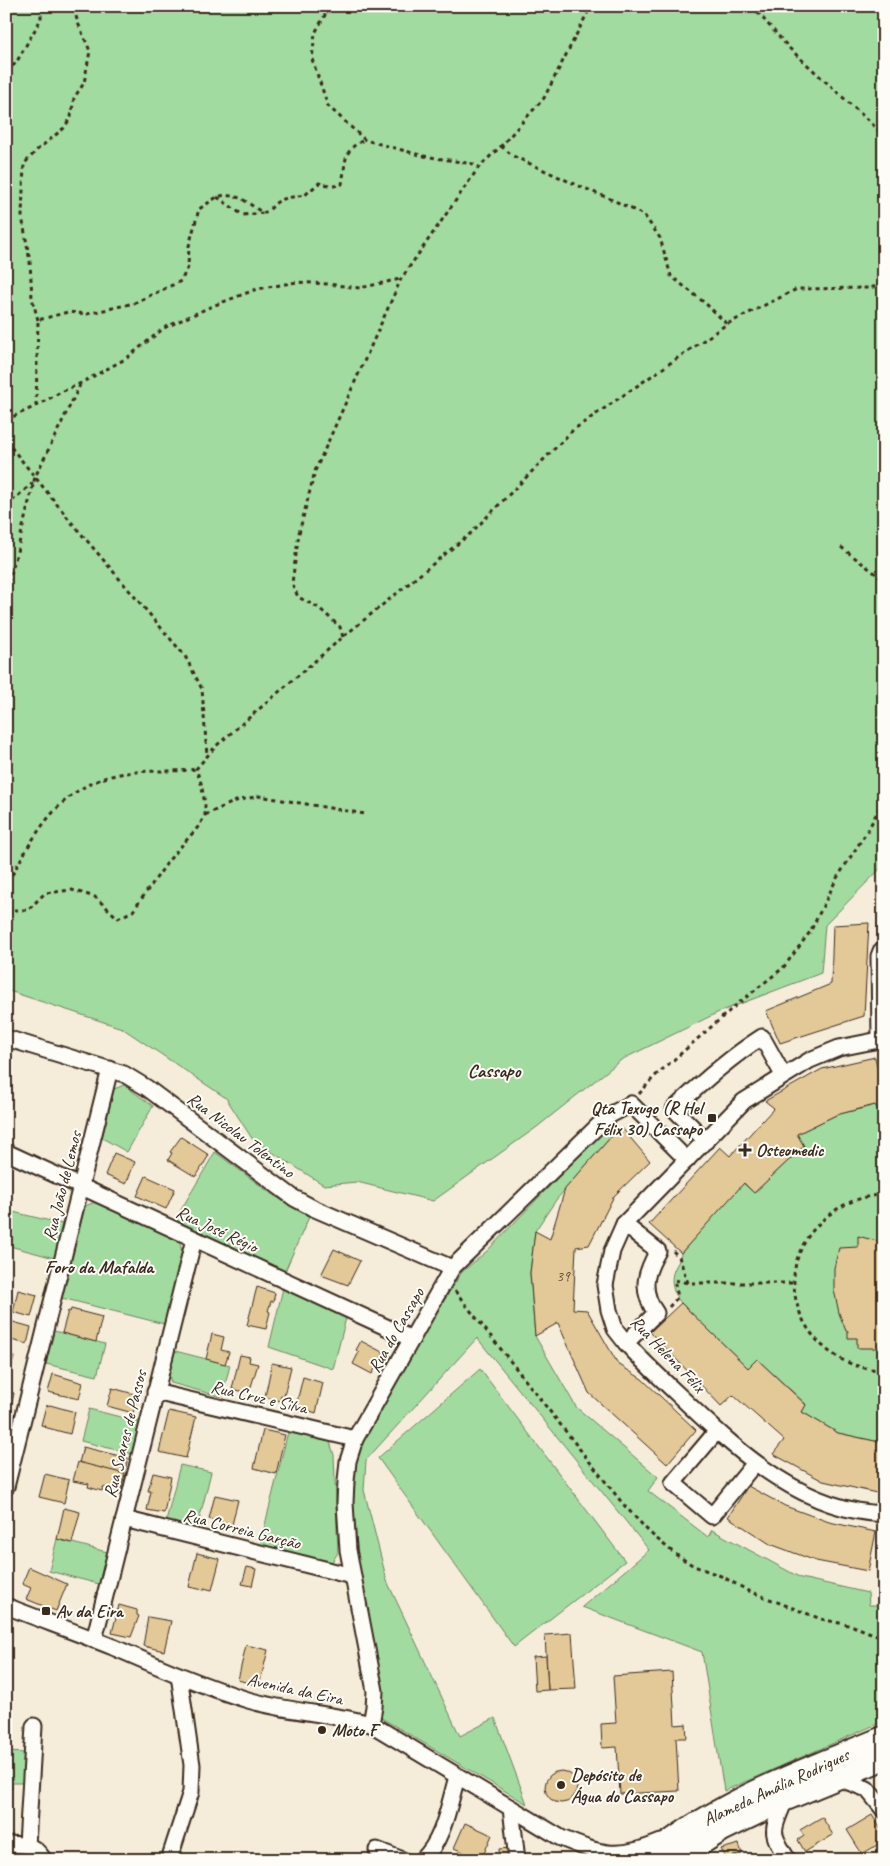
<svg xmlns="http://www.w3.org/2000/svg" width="890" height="1866" viewBox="0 0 890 1866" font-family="Caveat,sans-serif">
	<rect width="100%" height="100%" fill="#f5edda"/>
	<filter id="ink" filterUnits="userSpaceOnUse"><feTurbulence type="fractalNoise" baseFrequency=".02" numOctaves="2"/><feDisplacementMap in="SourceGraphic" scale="10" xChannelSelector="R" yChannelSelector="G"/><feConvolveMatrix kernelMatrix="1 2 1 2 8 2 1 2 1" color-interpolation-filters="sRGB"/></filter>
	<g filter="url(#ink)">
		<g fill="#a2dba0" stroke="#6e825f">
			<polygon points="6,6 884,6 884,865 825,925 821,973 719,1012 621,1060 537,1127 433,1201 357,1182 324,1185 253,1140 226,1098 122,1028 6,990"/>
			<polygon points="124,1085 153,1106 127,1152 102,1138 114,1089"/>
			<path d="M875,1105L881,1113H884V1443L838,1433L802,1412L806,1404L757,1359L748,1368L681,1303C673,1294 669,1280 675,1268C678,1262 680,1261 681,1253L743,1183L754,1193L804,1146L797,1134L836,1115Z"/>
			<polygon points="603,1131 610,1138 556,1200 535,1231 530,1273 535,1336 576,1407 658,1477 648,1491 708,1537 712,1530 801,1578 868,1593 869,1605 884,1605 884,1721 724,1791 702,1652 582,1607 649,1550 477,1338 366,1460 364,1490 387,1581 460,1736 495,1718 527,1804 378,1716 377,1673 360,1573 353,1506 357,1453 426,1329 462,1272 487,1251"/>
			<polygon points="215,1152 273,1195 309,1217 285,1271 175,1220"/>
			<polygon points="95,1202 179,1240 182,1252 164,1324 62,1298 85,1206"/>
			<polygon points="13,1212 63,1224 54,1258 6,1245 6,1237"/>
			<polygon points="283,1288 346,1318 333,1369 269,1347"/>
			<polygon points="54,1331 105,1344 97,1376 46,1364"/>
			<polygon points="175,1351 230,1365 222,1397 171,1383 169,1374"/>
			<polygon points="480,1369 625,1561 514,1647 378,1458"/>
			<polygon points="89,1409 140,1422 132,1454 81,1441"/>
			<polygon points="288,1432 330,1442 334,1455 338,1553 331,1563 260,1545"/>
			<polygon points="180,1465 211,1472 197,1529 166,1521"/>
			<polygon points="57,1539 107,1552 99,1584 49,1571"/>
			<polygon points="6,1752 28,1753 26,1783 12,1783 12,1789 6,1790"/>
		</g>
		<g fill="#e3c998" stroke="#3b2a1e">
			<polygon points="869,923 864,1016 780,1043 766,1011 831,984 833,925"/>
			<polygon points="875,1057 878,1071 884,1071 884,1113 881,1113 875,1105 836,1115 797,1134 804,1146 754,1193 744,1183 681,1253 649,1224 720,1147 730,1156 774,1108 765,1101 822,1069"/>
			<polygon points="622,1128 650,1161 614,1196 589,1245 576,1247 573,1309 587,1310 618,1364 642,1379 696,1430 667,1464 589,1393 558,1323 535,1336 530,1273 535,1231 550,1239 565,1189 610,1138"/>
			<polygon points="181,1137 209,1155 196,1177 168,1160 172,1153 170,1152"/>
			<polygon points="114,1153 135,1162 126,1184 105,1175"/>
			<polygon points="146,1176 175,1189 166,1209 137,1196"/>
			<polygon points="858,1236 884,1243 884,1348 857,1348 857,1338 848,1338 848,1331 846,1331 839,1313 834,1290 834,1268 839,1248 858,1247"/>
			<polygon points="334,1249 360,1261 348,1285 321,1275"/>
			<polygon points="257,1287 275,1293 273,1302 271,1301 268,1311 270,1312 266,1329 247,1325"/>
			<polygon points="18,1290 37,1295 31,1317 13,1312"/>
			<polygon points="681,1303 748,1368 757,1359 806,1405 802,1412 838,1433 884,1443 884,1480 881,1494 823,1481 773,1454 784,1440 733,1395 721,1406 650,1332"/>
			<polygon points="71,1309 102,1317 96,1342 62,1333 68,1311 70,1312"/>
			<polygon points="6,1320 31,1327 27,1344 7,1339 6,1342"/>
			<polygon points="212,1334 224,1337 221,1350 229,1352 225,1364 206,1359"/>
			<polygon points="361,1341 384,1353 372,1374 353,1364 359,1352 356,1350"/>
			<polygon points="6,1355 14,1357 9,1378 6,1377"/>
			<polygon points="240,1355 250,1357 249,1362 258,1364 249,1393 232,1389"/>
			<polygon points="272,1363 291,1367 284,1396 281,1395 280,1401 265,1397"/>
			<polygon points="53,1374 83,1383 79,1399 48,1392"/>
			<polygon points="303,1377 323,1383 316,1413 307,1410 306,1413 295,1410"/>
			<polygon points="112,1388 138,1395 133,1413 107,1406"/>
			<polygon points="6,1391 14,1393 10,1411 6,1411"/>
			<polygon points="50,1405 75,1412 70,1434 44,1427 45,1426 41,1425 46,1406"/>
			<polygon points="169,1411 196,1417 186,1458 159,1452"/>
			<polygon points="263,1430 285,1435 276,1474 254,1468"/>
			<polygon points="83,1447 128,1458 124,1474 79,1463"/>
			<polygon points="78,1462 125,1474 120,1492 103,1487 102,1491 88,1487 89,1484 73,1481"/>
			<polygon points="153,1473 171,1477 164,1513 147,1510 151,1491 148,1491"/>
			<polygon points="45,1474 69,1480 64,1503 39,1497"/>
			<polygon points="748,1486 785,1506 829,1522 876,1532 868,1571 816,1561 770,1544 728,1517"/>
			<polygon points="215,1495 238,1500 232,1525 209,1519"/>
			<polygon points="64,1508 80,1512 72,1543 57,1539"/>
			<polygon points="197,1553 220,1559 212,1590 204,1588 204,1590 189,1587"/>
			<polygon points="29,1567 67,1584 56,1611 26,1599 31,1588 22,1584"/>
			<polygon points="247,1567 256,1569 252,1586 242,1584"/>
			<polygon points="119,1605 137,1610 137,1615 139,1616 131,1637 112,1633"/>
			<polygon points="148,1617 171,1621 164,1651 143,1646"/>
			<polygon points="572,1633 576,1689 548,1690 545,1635"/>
			<polygon points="246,1645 268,1650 259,1686 238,1680"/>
			<polygon points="546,1656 548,1690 535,1691 533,1657"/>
			<polygon points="672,1672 675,1725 686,1724 687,1738 676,1738 679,1791 620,1794 617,1747 602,1748 601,1724 616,1723 613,1676"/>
			<circle cx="561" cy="1787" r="16"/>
			<polygon points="872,1815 884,1834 884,1841 862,1854 847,1830"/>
			<polygon points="822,1817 833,1835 805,1852 798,1840 804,1836 800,1830"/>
			<polygon points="465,1823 492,1835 481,1860 454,1848"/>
			<polygon points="739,1844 742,1854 733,1856 734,1860 727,1860 721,1849"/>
			<polygon points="510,1848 511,1860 500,1860 499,1849"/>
		</g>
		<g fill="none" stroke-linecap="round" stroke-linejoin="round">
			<g stroke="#3b2a1e" stroke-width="19">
				<g id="street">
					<polyline points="6,1038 124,1074 147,1088 294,1198 313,1208 452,1268"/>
					<polyline points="880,1039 879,956 881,951 884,949"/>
					<path d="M884,1039L839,1048L810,1060L744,1101L624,1224L612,1251L605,1285L609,1310L615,1329L626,1343C646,1365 668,1385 689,1405C743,1456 805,1511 884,1514"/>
					<path d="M706,1141L674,1109C702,1082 729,1058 762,1037L783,1075"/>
					<polyline points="6,1152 412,1339"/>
					<path d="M624,1224L658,1251C645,1273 640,1290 656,1313L626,1343"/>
					<polyline points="155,1392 355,1439"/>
					<polyline points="717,1431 673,1483 712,1516 755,1463"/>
					<polyline points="6,1487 110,1069"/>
					<polyline points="124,1519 352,1576"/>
					<path d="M6,1606C42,1620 78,1633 113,1647C157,1666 202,1686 248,1700C288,1712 331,1713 371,1724L561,1838C602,1855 619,1860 661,1842"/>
					<polyline points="94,1640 194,1239"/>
					<polyline points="371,1724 374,1707 375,1691 348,1550 345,1503 346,1481 348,1461 355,1439 452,1268 608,1116 631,1104 687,1160"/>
					<polyline points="838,1778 867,1789 884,1810"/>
					<path d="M785,1800C772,1832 769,1830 788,1860"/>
					<polyline points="511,1808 517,1860"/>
					<path d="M6,1844C25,1845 33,1843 44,1860"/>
					<polyline points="27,1845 34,1726"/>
					<polyline points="377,1850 403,1860"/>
					<polyline points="169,1860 191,1792 192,1765 179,1675"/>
					<path d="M422,1860C444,1840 449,1804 457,1777"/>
				</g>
			</g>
			<g stroke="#3b2a1e" stroke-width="25">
				<g id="secondary">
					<path d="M646,1860C714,1802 802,1771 884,1737"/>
					<polyline points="676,1860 723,1830 785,1800 884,1759"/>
				</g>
			</g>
			<g stroke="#3b2a1e" stroke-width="3" stroke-dasharray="4 4" stroke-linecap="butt">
				<polyline points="323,6 325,15 315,33 312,59 328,106 365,140 424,156 473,164 479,167"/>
				<polyline points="752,6 789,48 884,135"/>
				<polyline points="6,71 16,63 41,19 41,6"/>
				<polyline points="501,146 513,156 570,182 615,201 644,215 660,238 671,276 706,304 727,324"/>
				<polyline points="217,197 243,215 262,213"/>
				<polyline points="38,320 32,298 30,262 22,216 24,164 37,150 64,128 71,117 74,98 84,83 90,51 78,23 73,6"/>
				<path d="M36,406L38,320L68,312L87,314L134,303L181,281L188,267L189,246L199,209L217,197L225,195L241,198L263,213L268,211L277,202L286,198L305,195L319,183L334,186L342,184C346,164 342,148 365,140"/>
				<polyline points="6,420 36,406 59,393 81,383 127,358 164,328 210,307 257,289 297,282 327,284 360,288 400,279"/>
				<polyline points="6,441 72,523 185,656 202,689 207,756"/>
				<polyline points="6,506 34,482"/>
				<polyline points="841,547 884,580"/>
				<polyline points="6,590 15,560 35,477 80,385"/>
				<polyline points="343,637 340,627 319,608 298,597 292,583 299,533 315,471 401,279 479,167 501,146 544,98 591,6"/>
				<polyline points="205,815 236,801 259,796 365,814"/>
				<path d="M6,880L12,875C38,828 63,785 120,774C145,769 171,773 196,769"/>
				<polyline points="6,910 28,910 45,893 72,890 95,897 118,918 133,911 169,860 199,826 205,815 205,804 201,783 196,769 216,746 343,637 471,533 573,430 727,324 797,289 868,288 884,285"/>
				<polyline points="639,1094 654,1077 735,1006 783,968 810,932 837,878 868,830 884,799"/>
				<path d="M884,1195C838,1195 791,1237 794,1285C796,1332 836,1370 884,1370"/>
				<polyline points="673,1251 679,1257 688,1283 793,1283"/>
				<polyline points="455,1291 623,1504 650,1533 675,1554 694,1566 721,1576 749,1591 821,1619 853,1626 884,1638"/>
				<polyline points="669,1307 678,1297 674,1280 688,1283"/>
			</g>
			<use href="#street" stroke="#fdfcf7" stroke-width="15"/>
			<use href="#secondary" stroke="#fdfcf7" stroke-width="21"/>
		</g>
	</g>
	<g fill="#3b2a1e" stroke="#fdfcf7" stroke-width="2">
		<rect x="707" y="1113" width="10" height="10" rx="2.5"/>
		<path d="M742.5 1142.5h5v5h5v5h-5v5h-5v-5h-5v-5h5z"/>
		<rect x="41" y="1606" width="10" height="10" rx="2.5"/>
		<circle cx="322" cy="1730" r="5"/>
		<circle cx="561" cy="1785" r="5"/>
	</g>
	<g text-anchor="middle" stroke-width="4" stroke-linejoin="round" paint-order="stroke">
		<g font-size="15" fill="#65523c">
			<text x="563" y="1281">39</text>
		</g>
		<g font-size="18" font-weight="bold" fill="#3b2a1e" stroke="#fdfcf7" text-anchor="start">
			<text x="702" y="1114" text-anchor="end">Qta Texugo (R Hel<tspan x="702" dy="21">Félix 30) Cassapo</tspan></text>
			<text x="756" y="1156">Osteomedic</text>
			<text x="56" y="1617">Av da Eira</text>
			<text x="332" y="1736">Moto F</text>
			<text x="571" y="1781">Depósito de<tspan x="571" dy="21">Água do Cassapo</tspan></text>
		</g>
		<g font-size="18" fill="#3b2a1e" stroke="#fdfcf7">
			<text transform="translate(241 1135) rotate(37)" y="6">Rua Nicolau Tolentino</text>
			<text transform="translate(62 1186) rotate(-76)" y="6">Rua João de Lemos</text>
			<text transform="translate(217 1229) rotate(25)" y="6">Rua José Régio</text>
			<text transform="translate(396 1330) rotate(-60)" y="6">Rua do Cassapo</text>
			<text transform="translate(668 1354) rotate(46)" y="6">Rua Helena Félix</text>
			<text transform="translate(259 1397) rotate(13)" y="6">Rua Cruz e Silva</text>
			<text transform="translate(125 1434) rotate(-76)" y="6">Rua Soares de Passos</text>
			<text transform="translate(242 1529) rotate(14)" y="6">Rua Correia Garção</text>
			<text transform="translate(295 1689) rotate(12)" y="6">Avenida da Eira</text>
			<text transform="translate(776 1787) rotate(-25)" y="6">Alameda Amália Rodrigues</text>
		</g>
		<g font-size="19" font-weight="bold" fill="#3b2a1e" stroke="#fdfcf7">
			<text x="494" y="1077">Cassapo</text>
			<text x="99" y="1273">Foro da Mafalda</text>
		</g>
	</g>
	<rect width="890" height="1866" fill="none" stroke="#fdfcf7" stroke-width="25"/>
	<rect x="12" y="12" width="865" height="1841" fill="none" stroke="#3b2a1e" stroke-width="2" filter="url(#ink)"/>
</svg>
